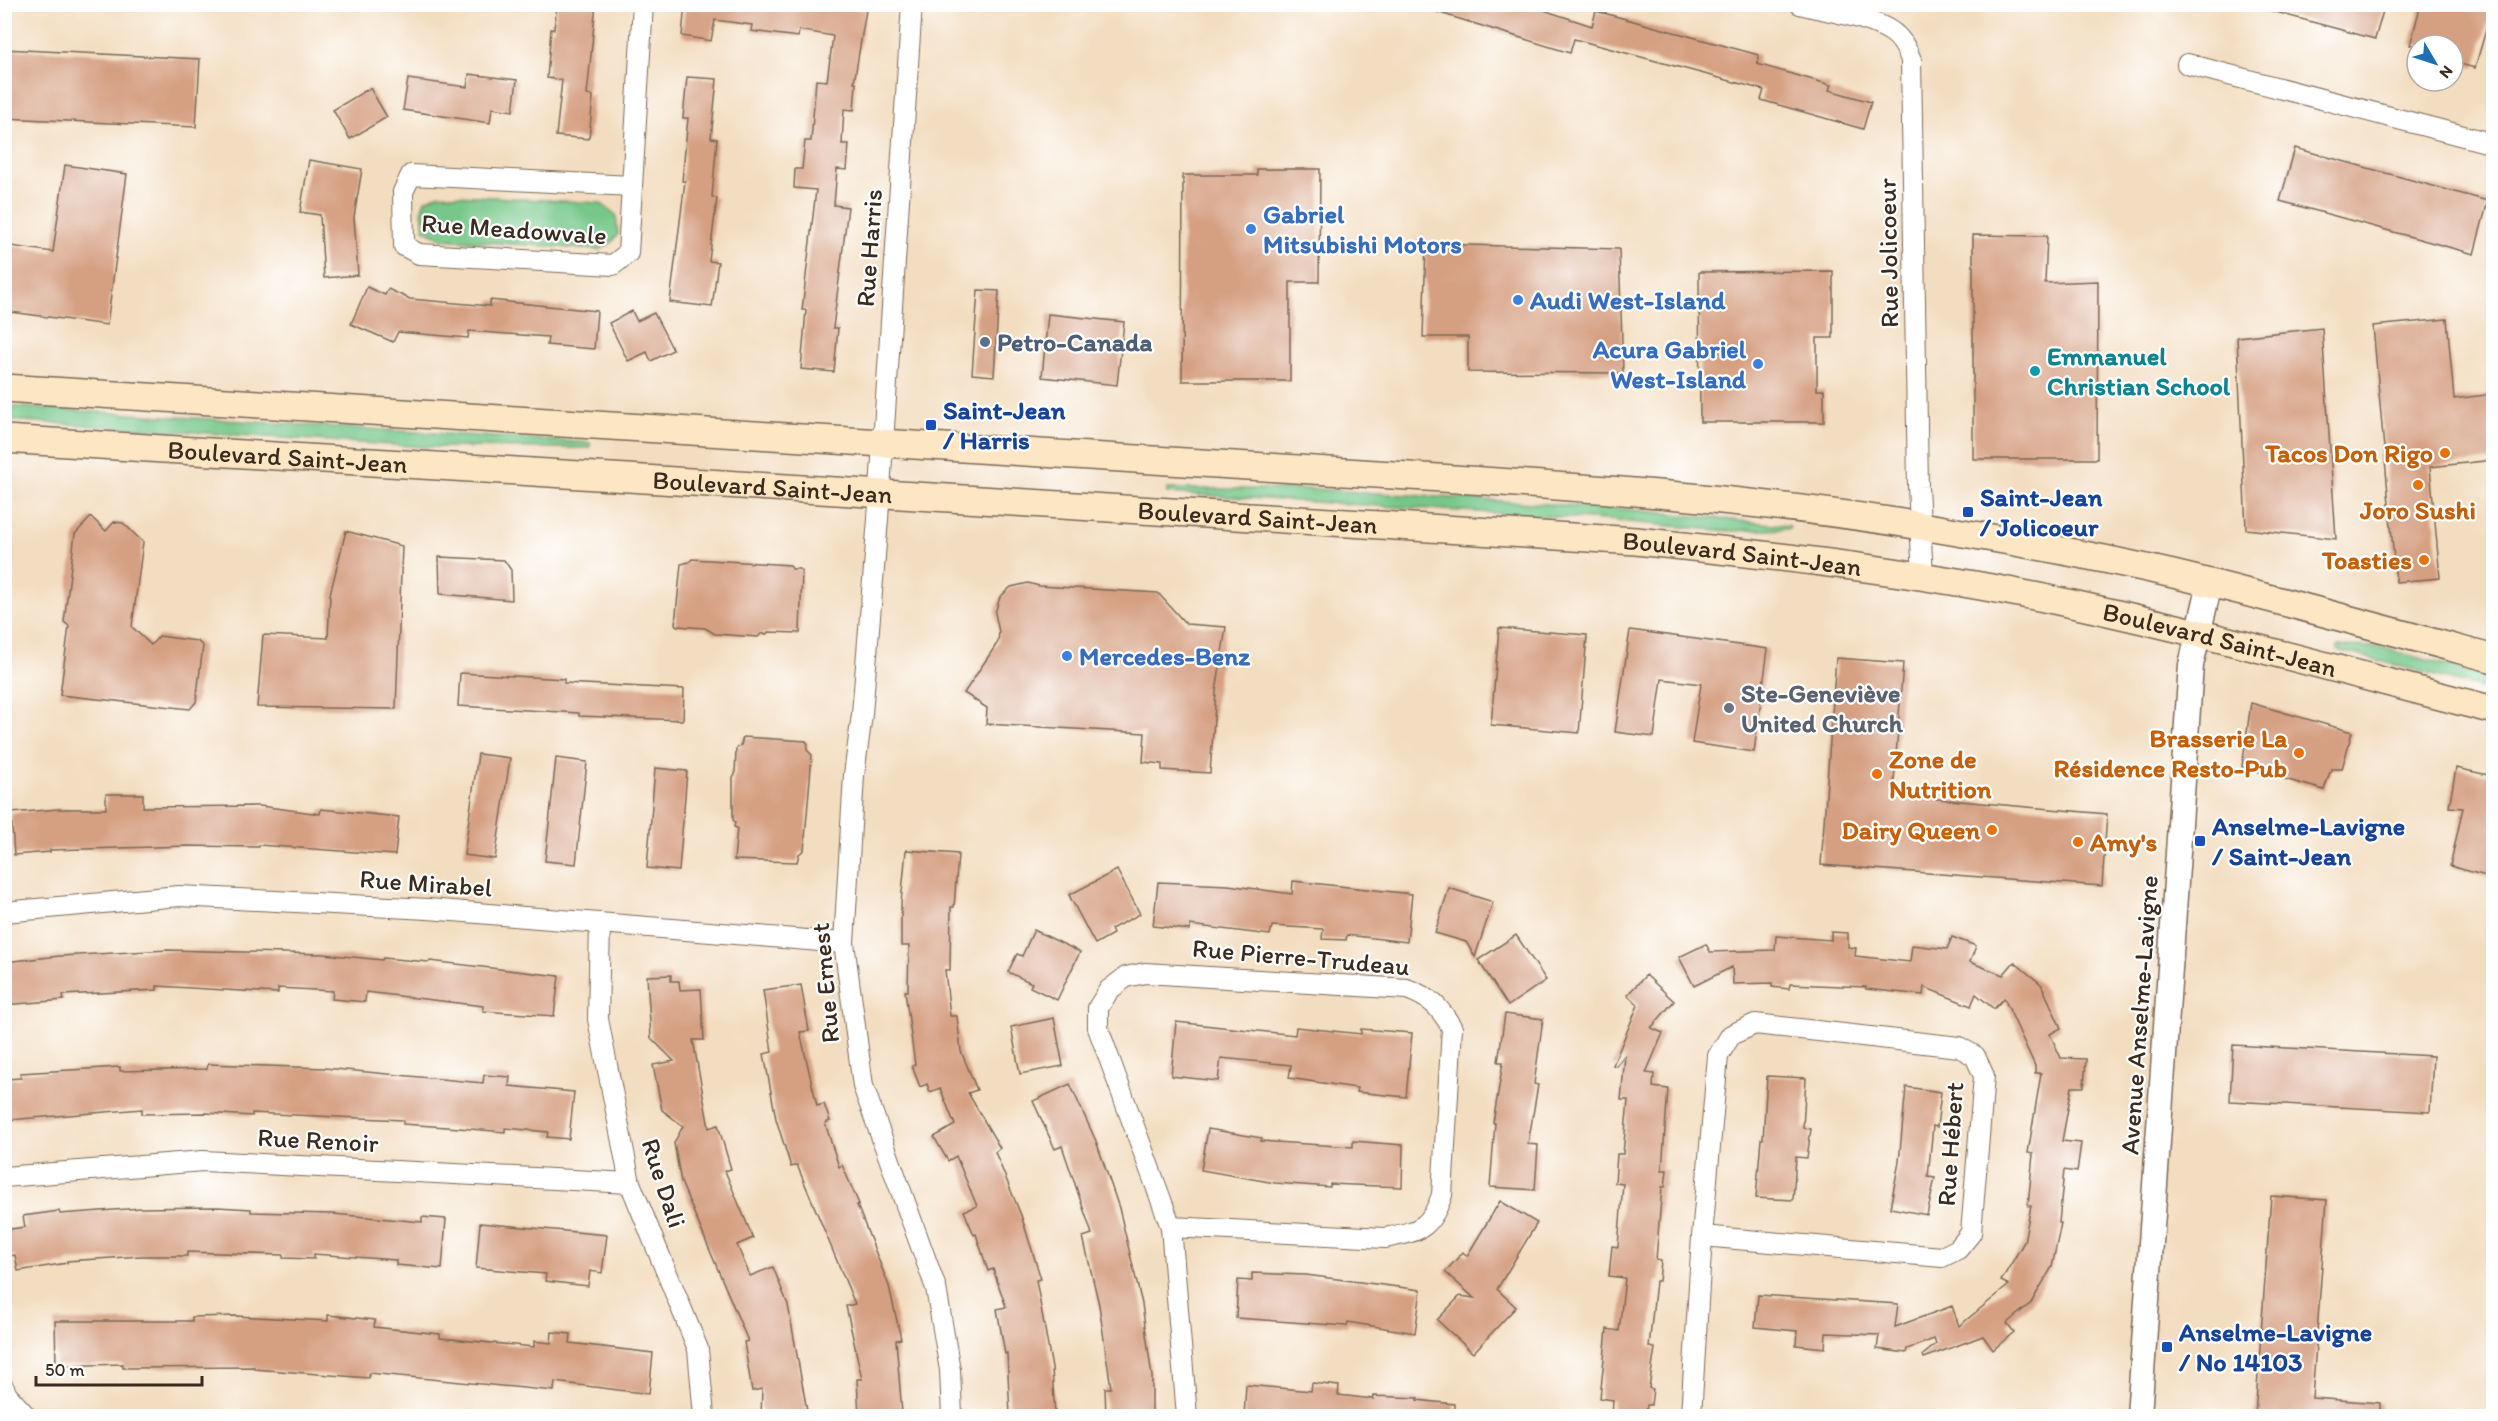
<svg xmlns="http://www.w3.org/2000/svg" width="2498" height="1421" viewBox="0 0 2498 1421" font-family="Itim,sans-serif">
	<rect width="100%" height="100%" fill="#fff"/>
	<filter id="ink" filterUnits="userSpaceOnUse"><feTurbulence type="fractalNoise" baseFrequency=".0167" numOctaves="2"/><feDisplacementMap in="SourceGraphic" scale="12" xChannelSelector="R" yChannelSelector="G"/><feConvolveMatrix kernelMatrix="1 2 1 2 8 2 1 2 1" color-interpolation-filters="sRGB"/></filter>
	<filter id="wash" filterUnits="userSpaceOnUse"><feTurbulence type="fractalNoise" baseFrequency=".008" numOctaves="4" result="noise"/><feDisplacementMap in="SourceGraphic" scale="24" xChannelSelector="R" yChannelSelector="G"/><feGaussianBlur stdDeviation="1.35" result="paint"/><feColorMatrix in="noise" values="0 0 0 0 0 0 0 0 0 0 0 0 0 0 0 0 0 1.4 0 .05"/><feComposite in="paint" operator="in"/></filter>
	<g filter="url(#wash)">
		<rect width="100%" height="100%" fill="#f3ddc0"/>
		<g fill="#76c789" stroke="#587854" stroke-width="1.5">
			<polygon points="439,194 600,203 616,215 618,234 611,243 600,250 443,239 424,229 422,209 425,200"/>
			<polygon points="5,406 590,443 590,448 423,447 5,420"/>
			<polygon points="1167,489 1314,489 1625,509 1790,526 1789,529 1726,531 1607,520 1167,493"/>
			<polygon points="2338,646 2380,647 2493,678 2493,691 2338,650"/>
		</g>
		<g id="blocks">
			<g fill="#d59f81">
				<polygon points="557,4 596,4 587,95 593,96 589,139 556,136 562,80 547,78 551,29 554,29"/>
				<polygon points="685,4 830,4 866,10 854,83 856,83 854,110 844,109 842,144 849,144 847,170 837,169 834,205 848,207 833,328 838,328 834,372 801,369 806,310 802,310 816,190 794,188 795,169 802,169 805,141 811,141 816,80 827,81 833,36 799,30 798,37 751,31 752,25 715,20 711,41 682,36"/>
				<polygon points="1428,4 1525,4 1592,26 1596,11 1759,55 1757,64 1831,85 1829,90 1871,102 1863,129 1761,100 1764,90 1574,39 1570,53 1427,9"/>
				<polygon points="2269,4 2385,4 2375,39 2268,10"/>
				<polygon points="2421,4 2477,4 2492,9 2475,68 2453,62 2453,45 2410,45"/>
				<polygon points="4,49 200,59 196,127 4,118"/>
				<polygon points="469,74 517,80 513,111 492,108 490,123 403,110 408,79 467,87"/>
				<polygon points="687,77 717,79 711,138 717,139 712,197 717,198 709,261 718,262 712,307 670,302 685,181 682,181 688,118 683,118"/>
				<polygon points="370,88 387,117 350,139 333,110"/>
				<polygon points="2295,148 2488,201 2474,254 2280,201"/>
				<polygon points="309,160 362,169 354,217 358,275 324,278 320,215 300,212"/>
				<polygon points="65,165 127,174 107,325 4,311 4,245 53,252"/>
				<polygon points="1257,169 1320,169 1319,282 1290,282 1290,381 1182,381 1183,175 1257,175"/>
				<polygon points="1973,235 2047,236 2045,283 2098,281 2097,459 1973,459"/>
				<polygon points="1426,244 1619,249 1623,373 1468,372 1468,337 1423,337"/>
				<polygon points="1833,271 1833,338 1817,338 1817,390 1824,390 1824,422 1700,422 1699,272"/>
				<polygon points="367,287 385,295 388,289 410,299 490,306 490,300 597,311 594,349 547,345 548,337 469,331 468,338 398,332 393,342 351,324"/>
				<polygon points="978,290 999,291 994,376 972,374"/>
				<polygon points="632,311 637,321 654,313 673,350 651,361 647,352 628,361 609,323"/>
				<polygon points="1048,314 1124,322 1117,385 1042,377"/>
				<polygon points="2447,319 2454,399 2493,394 2493,460 2430,467 2440,578 2396,582 2373,326"/>
				<polygon points="2322,328 2336,539 2246,529 2237,337"/>
				<polygon points="91,517 106,531 114,522 123,523 143,542 132,627 151,645 159,636 197,641 203,646 196,702 190,709 60,695 69,626 64,622 75,534"/>
				<polygon points="346,531 402,546 396,709 257,707 263,635 328,638 330,594"/>
				<polygon points="439,557 504,560 511,570 512,600 440,594"/>
				<polygon points="692,559 790,565 792,569 799,569 802,571 800,633 768,632 767,634 761,634 758,637 715,634 705,628 677,626 675,624 681,564 689,562"/>
				<polygon points="1028,583 1039,586 1158,593 1186,624 1226,627 1216,692 1210,773 1162,770 1162,764 1143,762 1145,733 986,724 987,708 964,693 998,642 999,632 995,613 1000,597 1011,587"/>
				<polygon points="1499,628 1587,635 1579,733 1491,725"/>
				<polygon points="1630,630 1768,649 1754,752 1692,743 1701,684 1662,679 1654,737 1615,732"/>
				<polygon points="1836,658 1903,663 1893,795 2107,814 2102,886 1821,865"/>
				<polygon points="460,673 564,679 564,683 684,689 683,720 579,716 579,713 458,706"/>
				<polygon points="2251,703 2352,732 2342,769 2331,769 2324,790 2242,767"/>
				<polygon points="743,737 806,741 808,744 807,750 812,755 804,850 799,854 797,862 734,860 737,828 734,827 735,822 733,820 733,777 735,775 736,749 741,745"/>
				<polygon points="478,754 510,758 495,859 464,855"/>
				<polygon points="556,758 587,762 576,864 545,861"/>
				<polygon points="655,768 687,771 679,871 647,868"/>
				<polygon points="2456,768 2493,776 2493,878 2450,866 2463,808 2449,807"/>
				<polygon points="106,794 143,794 143,807 260,806 320,814 321,809 399,817 395,855 259,845 259,847 188,846 50,850 50,852 14,855 11,813 59,809 106,809"/>
				<polygon points="906,850 958,854 954,907 951,907 950,970 945,970 950,1016 957,1016 961,1051 977,1090 968,1093 1000,1148 995,1152 1021,1215 1041,1279 1036,1280 1052,1368 1055,1416 1010,1416 1007,1353 1005,1354 997,1309 1006,1307 993,1269 988,1271 976,1234 974,1235 964,1211 977,1206 956,1156 948,1161 934,1137 955,1125 940,1088 930,1092 927,1084 920,1087 912,1066 915,1065 905,991 908,991 909,946 901,946 901,903"/>
				<polygon points="1117,870 1140,914 1111,929 1113,934 1095,944 1069,895"/>
				<polygon points="1293,881 1412,894 1407,942 1347,935 1346,940 1322,939 1323,929 1272,926 1270,935 1190,925 1190,930 1153,926 1158,882 1228,885 1292,894"/>
				<polygon points="1449,888 1493,902 1475,957 1466,942 1435,933"/>
				<polygon points="1034,930 1080,952 1057,1000 1030,987 1032,983 1008,972 1017,954 1022,956"/>
				<polygon points="1831,932 1848,933 1848,947 1856,948 1855,956 1910,962 1912,945 1947,949 1952,937 1976,946 1970,962 2003,975 2014,962 2041,984 2061,1028 2050,1034 2061,1058 2086,1059 2084,1087 2072,1087 2062,1141 2081,1143 2077,1172 2064,1170 2059,1223 2061,1223 2052,1267 2031,1303 2007,1323 2014,1332 1993,1350 1983,1336 1924,1358 1923,1355 1936,1344 1934,1339 1907,1349 1906,1353 1877,1349 1879,1335 1826,1333 1825,1348 1796,1345 1797,1331 1755,1327 1758,1295 1898,1304 1895,1327 1952,1306 1959,1326 2009,1285 2001,1281 2024,1242 2031,1206 2028,1206 2033,1154 2028,1153 2041,1073 2035,1073 2035,1066 2004,998 1994,1009 1976,994 1971,1006 1924,987 1923,995 1866,989 1866,987 1790,984 1789,989 1772,987 1772,983 1733,984 1732,967 1694,986 1679,957 1706,944 1710,952 1775,950 1776,936 1831,940"/>
				<polygon points="1516,935 1546,980 1508,1006 1478,960"/>
				<polygon points="168,950 323,954 382,960 383,958 429,962 430,961 559,976 554,1016 483,1011 483,1006 366,992 365,1002 332,999 333,991 278,988 278,993 157,986 157,990 63,995 64,1000 4,1005 4,962 60,956"/>
				<polygon points="671,975 671,981 679,981 680,990 701,989 704,1040 693,1040 709,1128 718,1125 731,1169 725,1171 753,1238 737,1245 750,1276 773,1267 788,1305 808,1416 761,1416 762,1389 752,1391 744,1342 748,1341 681,1182 674,1143 683,1126 662,1110 653,1065 674,1061 651,1038 647,976"/>
				<polygon points="1646,975 1674,1001 1651,1028 1663,1033 1646,1073 1654,1074 1653,1087 1668,1089 1662,1170 1667,1170 1665,1187 1662,1187 1656,1260 1661,1261 1659,1281 1656,1281 1649,1347 1655,1348 1649,1388 1653,1389 1651,1405 1647,1405 1646,1416 1612,1416 1613,1400 1600,1398 1607,1329 1619,1331 1625,1278 1609,1276 1612,1246 1618,1247 1623,1184 1615,1183 1617,1154 1623,1154 1628,1100 1621,1100 1625,1055 1616,1066 1613,1065 1638,1005 1627,995"/>
				<polygon points="801,985 809,1031 800,1032 817,1106 824,1104 830,1121 825,1123 839,1167 842,1165 859,1204 857,1205 889,1286 901,1339 896,1340 902,1413 859,1416 857,1379 862,1379 846,1306 855,1304 797,1165 791,1167 776,1119 764,1054 772,1052 763,990"/>
				<polygon points="1505,1014 1543,1019 1534,1084 1538,1085 1528,1144 1538,1145 1535,1190 1490,1187 1495,1123 1493,1123 1503,1062 1498,1062"/>
				<polygon points="1054,1018 1063,1066 1020,1074 1011,1027"/>
				<polygon points="1176,1022 1295,1035 1296,1027 1361,1034 1361,1029 1412,1033 1406,1097 1356,1092 1357,1088 1289,1078 1291,1065 1221,1058 1218,1081 1171,1076"/>
				<polygon points="2233,1045 2433,1056 2430,1112 2230,1101"/>
				<polygon points="208,1064 324,1068 483,1083 484,1075 510,1077 509,1086 574,1092 569,1139 547,1137 548,1132 505,1128 505,1132 447,1127 403,1124 403,1120 252,1113 252,1116 206,1113 142,1114 142,1109 8,1120 6,1079 21,1078 20,1073 120,1067 120,1071 207,1069"/>
				<polygon points="1767,1076 1806,1078 1803,1128 1811,1129 1807,1158 1796,1157 1793,1200 1756,1198 1761,1139 1763,1139"/>
				<polygon points="1070,1084 1096,1141 1119,1208 1142,1304 1152,1377 1152,1414 1143,1414 1143,1416 1106,1416 1105,1388 1111,1388 1099,1305 1083,1237 1092,1234 1062,1146 1055,1149 1033,1101"/>
				<polygon points="1906,1087 1941,1092 1937,1127 1933,1126 1928,1177 1935,1178 1927,1215 1890,1208 1899,1162"/>
				<polygon points="1208,1129 1262,1138 1261,1141 1353,1147 1353,1141 1403,1145 1402,1187 1330,1184 1330,1187 1275,1183 1201,1170"/>
				<polygon points="2271,1196 2327,1200 2312,1398 2380,1403 2380,1416 2255,1416"/>
				<polygon points="1500,1201 1537,1223 1497,1289 1516,1307 1473,1353 1437,1320 1460,1296 1474,1298 1445,1272 1463,1252 1467,1256"/>
				<polygon points="217,1207 251,1209 251,1212 333,1214 422,1222 422,1217 446,1219 442,1269 396,1265 396,1260 314,1254 314,1259 283,1258 283,1255 187,1252 187,1256 141,1256 67,1261 67,1263 18,1271 15,1255 4,1257 4,1230 25,1227 23,1216 59,1211 60,1214 141,1208"/>
				<polygon points="480,1223 607,1235 602,1273 590,1271 588,1286 545,1281 546,1274 476,1268"/>
				<polygon points="1252,1273 1306,1275 1421,1290 1415,1333 1348,1322 1347,1326 1236,1318 1238,1280 1252,1281"/>
				<polygon points="328,1315 375,1320 374,1327 440,1334 440,1338 534,1347 534,1341 551,1343 552,1332 571,1334 570,1343 653,1353 649,1394 555,1382 554,1391 369,1373 369,1378 254,1369 254,1367 123,1368 123,1364 56,1366 55,1321 192,1321 192,1317 237,1316 328,1321"/>
				<polygon points="1312,1383 1339,1386 1338,1395 1373,1399 1373,1396 1418,1398 1417,1400 1454,1404 1454,1416 1244,1416 1246,1385 1311,1391"/>
			</g>
		</g>
	</g>
	<g filter="url(#ink)">
		<use href="#blocks" fill-opacity="0" stroke="#7b6957" stroke-width="1.5"/>
		<g fill="none" stroke-linecap="round" stroke-linejoin="round">
			<g stroke="#7b6957" stroke-width="22">
				<g id="minor">
					<polyline points="912,4 878,519 862,714 854,775 844,943 863,1086 936,1288 950,1370 952,1416"/>
					<path d="M1800,4C1827,11 1870,17 1892,32C1902,39 1907,49 1911,60L1918,487L1923,576"/>
					<polyline points="2187,64 2494,144"/>
					<polyline points="632,186 411,175 403,192 404,246 419,254 613,265 628,253 643,4"/>
					<polyline points="4,912 179,896 428,909 844,943"/>
					<polyline points="600,923 598,1019 630,1183 698,1349 704,1416"/>
					<polyline points="4,1177 203,1161 630,1183"/>
					<path d="M1171,1227L1385,1238C1419,1231 1430,1230 1442,1195L1452,1028C1439,1006 1431,998 1407,989L1145,973L1126,977L1109,990L1098,1008V1028L1171,1227L1187,1416"/>
					<polyline points="4,1388 7,1395 26,1416"/>
					<polyline points="1691,1416 1702,1236 1718,1056 1731,1035 1755,1024 1959,1047 1975,1056 1984,1076 1971,1233 1958,1249 1942,1257 1702,1236"/>
				</g>
			</g>
			<g stroke="#7b6957" stroke-width="27">
				<polyline id="tertiary" points="2139,1416 2191,665 2210,583"/>
			</g>
			<g stroke="#7b6957" stroke-width="30">
				<g id="secondary">
					<path d="M4,388L1409,476C1580,487 1752,498 1921,526C2018,542 2115,559 2210,583C2305,607 2399,633 2494,659"/>
					<path id="s1" d="M4,439L1636,541C1779,556 1922,572 2063,602C2208,633 2350,673 2494,710"/>
				</g>
			</g>
			<use href="#minor" stroke="#fff" stroke-width="20"/>
			<use href="#tertiary" stroke="#fff" stroke-width="24"/>
			<use href="#secondary" stroke="#fce6c4" stroke-width="27"/>
		</g>
	</g>
	<g fill="#3f7fe0" stroke="#fff" stroke-width="2">
		<circle cx="1251" cy="229" r="6"/>
		<circle cx="1518" cy="300" r="6"/>
		<circle cx="1758" cy="364" r="6"/>
		<circle cx="1067" cy="656" r="6"/>
	</g>
	<circle fill="#5c6f8a" stroke="#fff" stroke-width="2" cx="985" cy="342" r="6"/>
	<circle fill="#0f9aa8" stroke="#fff" stroke-width="2" cx="2035" cy="371" r="6"/>
	<g fill="#1a4fb4" stroke="#fff" stroke-width="2">
		<rect x="925" y="419" width="12" height="12" rx="3"/>
		<rect x="1962" y="506" width="12" height="12" rx="3"/>
		<rect x="2194" y="835" width="12" height="12" rx="3"/>
		<rect x="2161" y="1341" width="12" height="12" rx="3"/>
	</g>
	<g fill="#e8710a" stroke="#fff" stroke-width="2">
		<circle cx="2445" cy="453" r="6"/>
		<circle cx="2418" cy="485" r="6"/>
		<circle cx="2424" cy="560" r="6"/>
		<circle cx="2299" cy="753" r="6"/>
		<circle cx="1877" cy="774" r="6"/>
		<circle cx="1992" cy="830" r="6"/>
		<circle cx="2078" cy="842" r="6"/>
	</g>
	<circle fill="#6b7280" stroke="#fff" stroke-width="2" cx="1729" cy="708" r="6"/>
	<g text-anchor="middle" stroke-width="4.5" stroke-linejoin="round" paint-order="stroke">
		<g font-size="26" font-weight="bold" fill="#366cbe" stroke="#fff" text-anchor="start">
			<text x="1263" y="223">Gabriel<tspan x="1263" dy="30">Mitsubishi Motors</tspan></text>
			<text x="1530" y="309">Audi West-Island</text>
			<text x="1746" y="358" text-anchor="end">Acura Gabriel<tspan x="1746" dy="30">West-Island</tspan></text>
			<text x="1079" y="665">Mercedes-Benz</text>
		</g>
		<g font-size="26" fill="#3b2a1e" stroke="#fff">
			<text transform="translate(514 229) rotate(4)" y="9">Rue Meadowvale</text>
			<text transform="translate(869 248) rotate(-86)" y="9">Rue Harris</text>
			<text transform="translate(1888 253) rotate(-91)" y="9">Rue Jolicoeur</text>
			<text dy="9" stroke="none"><textPath href="#s1" startOffset="284">Boulevard Saint-Jean</textPath></text>
			<text dy="9" stroke="none"><textPath href="#s1" startOffset="770">Boulevard Saint-Jean</textPath></text>
			<text dy="9" stroke="none"><textPath href="#s1" startOffset="1256">Boulevard Saint-Jean</textPath></text>
			<text dy="9" stroke="none"><textPath href="#s1" startOffset="1742">Boulevard Saint-Jean</textPath></text>
			<text dy="9" stroke="none"><textPath href="#s1" startOffset="2228">Boulevard Saint-Jean</textPath></text>
			<text transform="translate(426 883) rotate(4)" y="9">Rue Mirabel</text>
			<text transform="translate(1301 957) rotate(5)" y="9">Rue Pierre-Trudeau</text>
			<text transform="translate(825 983) rotate(-95)" y="9">Rue Ernest</text>
			<text transform="translate(2139 1015) rotate(-86)" y="9">Avenue Anselme-Lavigne</text>
			<text transform="translate(318 1140) rotate(3)" y="9">Rue Renoir</text>
			<text transform="translate(1950 1144) rotate(-86)" y="9">Rue Hébert</text>
			<text transform="translate(664 1183) rotate(72)" y="9">Rue Dali</text>
		</g>
		<g font-size="26" font-weight="bold" fill="#4e5e75" stroke="#fff" text-anchor="start">
			<text x="997" y="351">Petro-Canada</text>
		</g>
		<g font-size="26" font-weight="bold" fill="#0d838f" stroke="#fff" text-anchor="start">
			<text x="2047" y="365">Emmanuel<tspan x="2047" dy="30">Christian School</tspan></text>
		</g>
		<g font-size="26" font-weight="bold" fill="#164399" stroke="#fff" text-anchor="start">
			<text x="943" y="419">Saint-Jean<tspan x="943" dy="30">/ Harris</tspan></text>
			<text x="1980" y="506">Saint-Jean<tspan x="1980" dy="30">/ Jolicoeur</tspan></text>
			<text x="2212" y="835">Anselme-Lavigne<tspan x="2212" dy="30">/ Saint-Jean</tspan></text>
			<text x="2179" y="1341">Anselme-Lavigne<tspan x="2179" dy="30">/ No 14103</tspan></text>
		</g>
		<g font-size="26" font-weight="bold" fill="#c56008" stroke="#fff" text-anchor="end">
			<text x="2433" y="462">Tacos Don Rigo</text>
			<text x="2418" y="519" text-anchor="middle">Joro Sushi</text>
			<text x="2412" y="569">Toasties</text>
			<text x="2287" y="747">Brasserie La<tspan x="2287" dy="30">Résidence Resto-Pub</tspan></text>
			<text x="1889" y="768" text-anchor="start">Zone de<tspan x="1889" dy="30">Nutrition</tspan></text>
			<text x="1980" y="839">Dairy Queen</text>
			<text x="2090" y="851" text-anchor="start">Amy's</text>
		</g>
		<g font-size="26" font-weight="bold" fill="#5b616d" stroke="#fff" text-anchor="start">
			<text x="1741" y="702">Ste-Geneviève<tspan x="1741" dy="30">United Church</tspan></text>
		</g>
	</g>
	<rect width="2498" height="1421" fill="none" stroke="#fff" stroke-width="24"/>
	<g transform="translate(2435 63) rotate(129)"><circle r="28" fill="#ffffff" stroke="#b1aaa5" stroke-width="1.5"/>
	<path d="M0-4.5L10 22L0 15L-10 22Z" fill="#1f6fb2"/>
	<text y="-9" font-size="16" font-weight="bold" text-anchor="middle" fill="#3b2a1e">N</text>
	</g>
	<path d="M36 1376v9h166v-9" fill="none" stroke="#3b2a1e" stroke-width="3"/>
	<text x="45" y="1376" font-size="18" fill="#3b2a1e" stroke="#ffffff" stroke-width="4.5" paint-order="stroke">50 m</text>
</svg>
